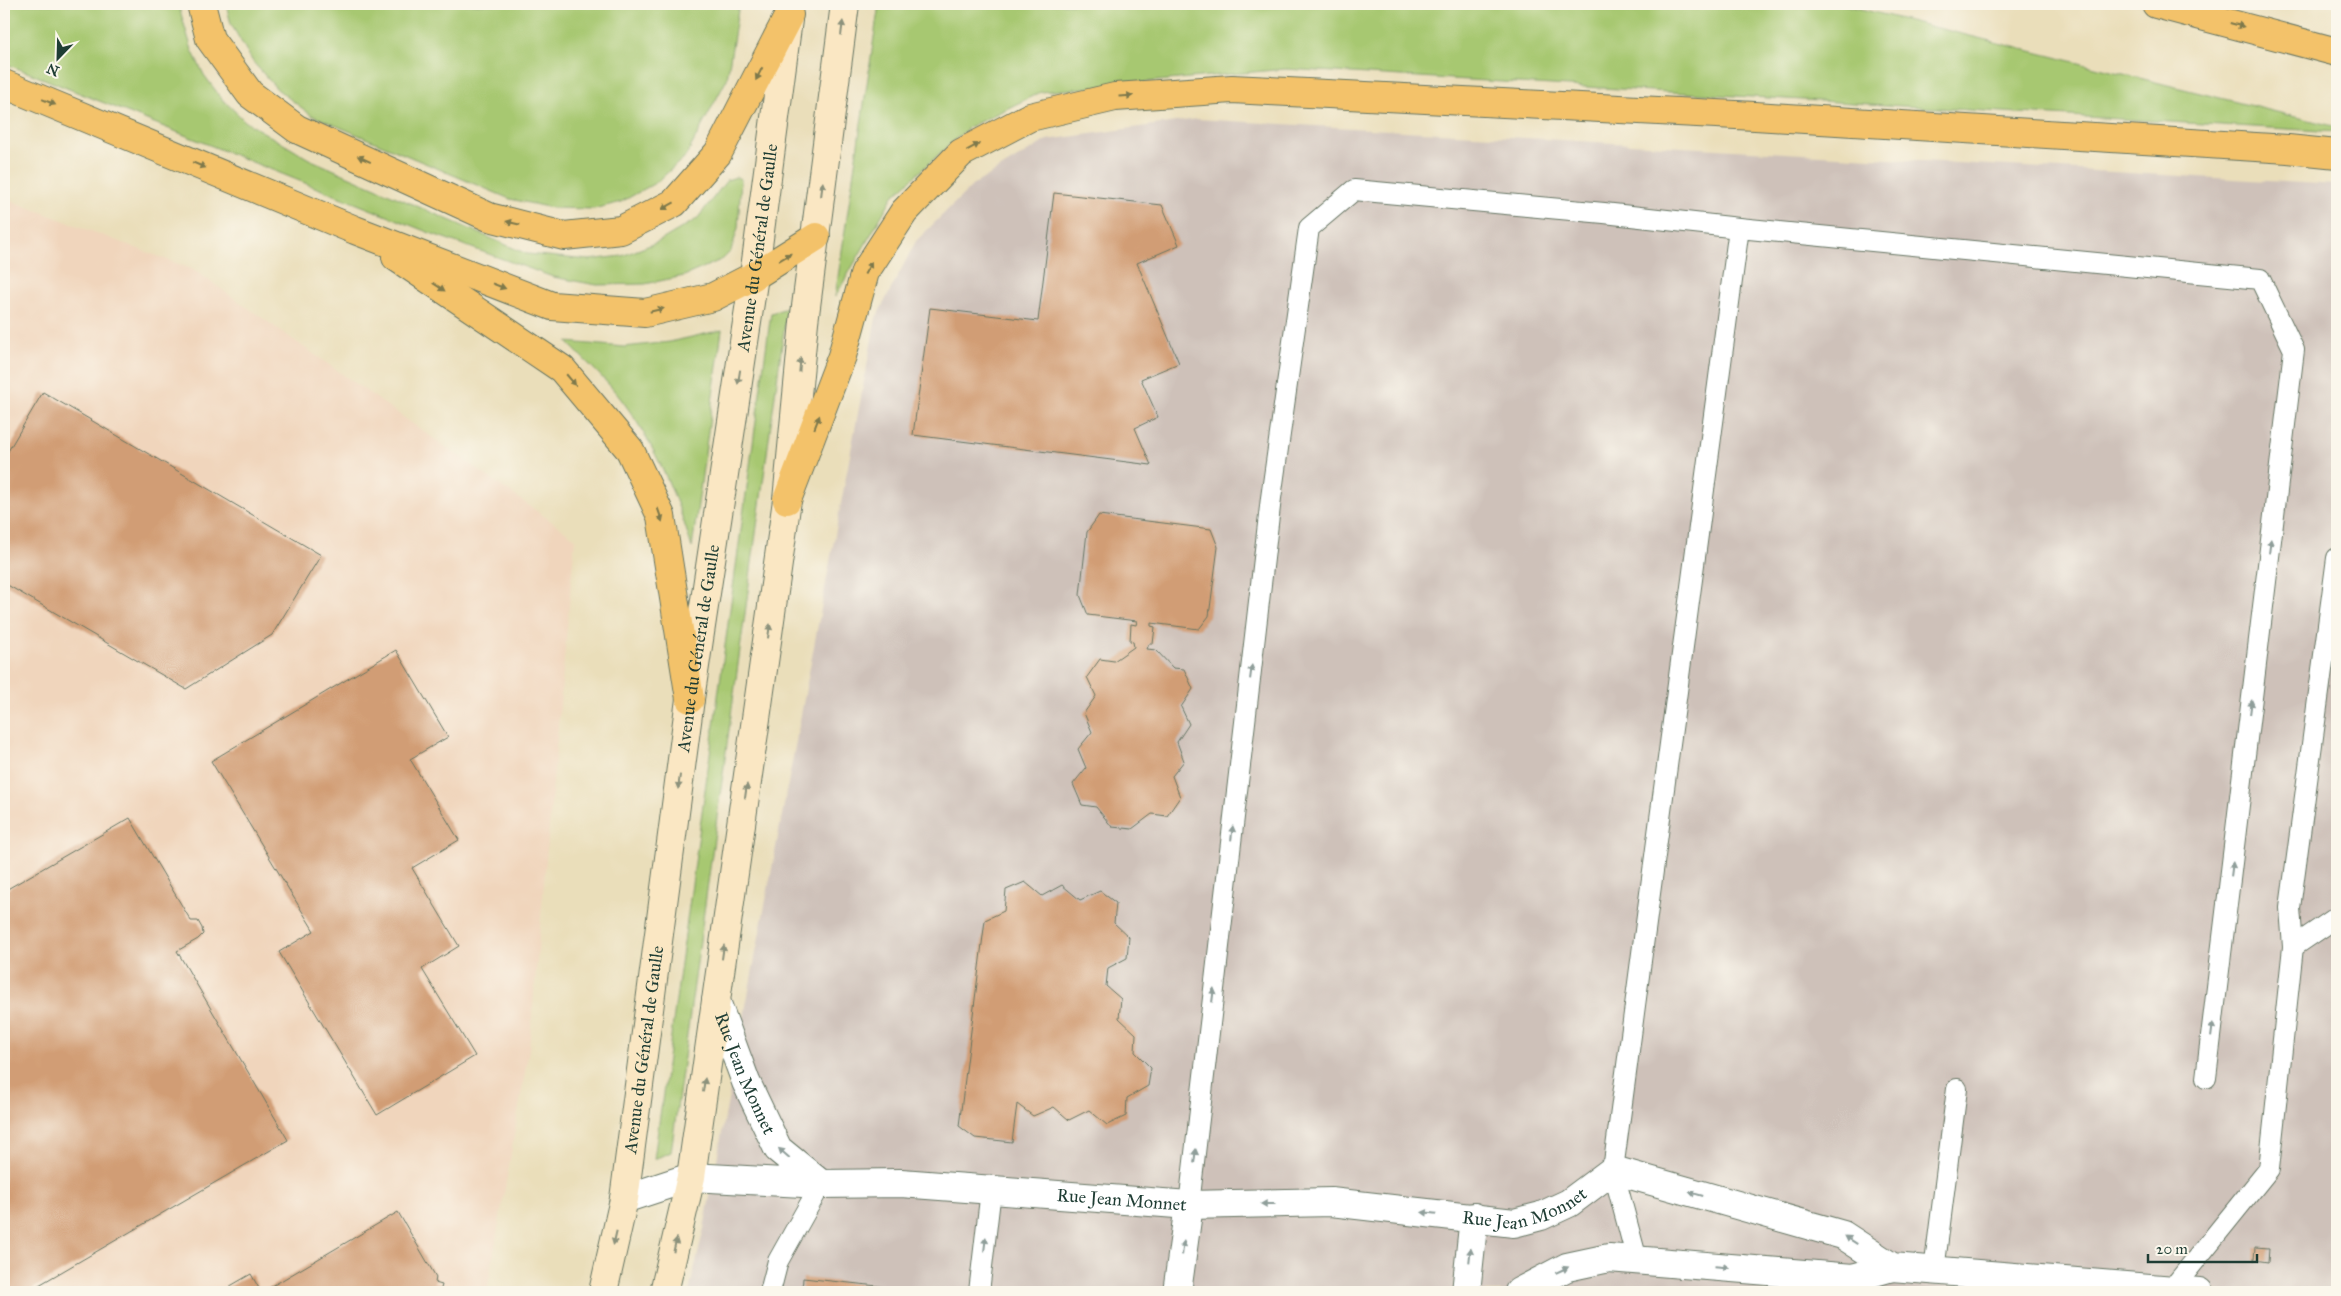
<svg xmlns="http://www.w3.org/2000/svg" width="2341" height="1296" viewBox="0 0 2341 1296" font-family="'IM FELL Great Primer',serif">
	<rect width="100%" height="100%" fill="#fbf7ec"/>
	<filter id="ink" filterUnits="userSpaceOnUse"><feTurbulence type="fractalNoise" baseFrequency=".02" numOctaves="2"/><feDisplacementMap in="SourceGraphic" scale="10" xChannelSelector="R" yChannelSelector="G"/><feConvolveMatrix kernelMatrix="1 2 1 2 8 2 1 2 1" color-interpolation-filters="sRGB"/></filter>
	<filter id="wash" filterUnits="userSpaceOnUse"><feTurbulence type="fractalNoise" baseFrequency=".0096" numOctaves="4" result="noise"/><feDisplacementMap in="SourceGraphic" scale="20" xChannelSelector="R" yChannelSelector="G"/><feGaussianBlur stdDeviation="1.12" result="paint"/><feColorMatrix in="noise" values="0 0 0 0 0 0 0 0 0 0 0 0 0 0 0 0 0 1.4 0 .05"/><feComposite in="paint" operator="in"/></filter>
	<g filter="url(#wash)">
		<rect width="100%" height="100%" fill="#eadeba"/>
		<polygon fill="#f0d5bc" points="4,198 194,270 575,538 529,1049 487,1292 4,1292"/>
		<polygon fill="#cec1b9" points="1197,119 2337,185 2337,1292 689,1292 704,1228 876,318 916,241 973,185 1047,140"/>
		<g fill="#a7c871" stroke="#638252">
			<polygon points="4,4 178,4 192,50 204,75 222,99 246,122 309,159 527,254 589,260 622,256 658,242 697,219 727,180 736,177 741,179 738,228 731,251 723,259 684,276 645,284 597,285 553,277 430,233 4,63"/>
			<polygon points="226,4 739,4 727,79 686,156 657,182 621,202 594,209 552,208 510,199 311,115 277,89 253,62 231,24"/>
			<polygon points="879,4 1841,4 2337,127 2337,132 1285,69 1041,92 969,127 893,196 835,297"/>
			<polygon points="787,308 671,1152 654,1159 771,313"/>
			<path d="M722,330L692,548C677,497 656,447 624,403C608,381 586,362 567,342L624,347L670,342Z"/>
		</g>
		<g id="blocks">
			<g fill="#d19d74">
				<polygon points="1054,193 1162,205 1179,245 1137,263 1179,363 1141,379 1158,417 1135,428 1151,465 913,435 930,308 1038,321"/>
				<polygon points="43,392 321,555 272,635 186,689 4,583 4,458"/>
				<polygon points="1099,515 1211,529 1218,547 1209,616 1199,629 1151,623 1151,626 1155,627 1153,644 1149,644 1147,649 1156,650 1173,668 1184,669 1193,689 1181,707 1189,724 1177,742 1184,761 1172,776 1180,797 1167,816 1152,814 1132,829 1112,827 1096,807 1082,805 1073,784 1086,768 1078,749 1092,732 1084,713 1096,696 1087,677 1100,659 1114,661 1134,647 1133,642 1130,641 1131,624 1136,625 1137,621 1088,615 1080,595 1087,532"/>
				<polygon points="396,650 448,737 410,759 459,840 412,868 459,946 422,969 475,1056 377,1115 279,952 314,931 211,761"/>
				<polygon points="130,818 191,921 198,921 202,928 203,934 198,939 177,951 288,1140 27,1292 4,1292 4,891"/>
				<polygon points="1025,882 1042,896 1062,885 1080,900 1100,891 1116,903 1114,923 1129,937 1127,958 1108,968 1106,986 1121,999 1119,1018 1136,1034 1135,1052 1151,1068 1148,1086 1127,1098 1126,1116 1107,1125 1089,1110 1069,1120 1054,1107 1033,1116 1017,1104 1012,1142 975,1138 959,1126 985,920 1004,911 1006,890"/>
				<polygon points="398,1212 436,1277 435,1283 442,1285 440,1292 262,1292"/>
				<polygon points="2255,1247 2269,1248 2268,1262 2254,1260"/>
				<polygon points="251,1274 261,1292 220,1292"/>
				<polygon points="803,1278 896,1288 896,1292 802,1292"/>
			</g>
		</g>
	</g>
	<g filter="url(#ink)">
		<use href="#blocks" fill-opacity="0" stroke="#667563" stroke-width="1"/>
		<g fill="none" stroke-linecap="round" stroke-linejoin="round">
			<g stroke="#667563" stroke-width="22">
				<g id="lane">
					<polyline points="2293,947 2337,917"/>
					<polyline points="1189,1205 1271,498 1309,228 1354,190 1604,213 1739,228"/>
					<polyline points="1637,1260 1613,1170 1739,228 2260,279 2294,350 2206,1078"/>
					<polyline points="1934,1271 1957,1089"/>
					<polyline points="2172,1289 2269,1169 2293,947 2290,908 2337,558"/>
					<polyline points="770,1292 778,1261 821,1184"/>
					<polyline points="979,1292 991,1190"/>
				</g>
			</g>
			<g stroke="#667563" stroke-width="30">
				<g id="street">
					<path id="s1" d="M716,1001L746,1082L778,1149L821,1184"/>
					<path id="s2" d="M624,1199L691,1177L821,1184L901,1183L1189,1205L1331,1202L1514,1223L1541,1216L1569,1203L1613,1170L1843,1235L1892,1267L2199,1292"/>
					<polyline points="1177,1292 1189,1205"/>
					<polyline points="1466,1292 1474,1217"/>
					<polyline points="1519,1292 1567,1267 1609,1258 1853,1278 1892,1267"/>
				</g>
			</g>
			<g stroke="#667563" stroke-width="30">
				<g id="secondary">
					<path id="s3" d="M603,1292L624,1199L690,699L754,276L788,20"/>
					<polyline points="664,1292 691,1177 787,500 804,322 845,4"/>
				</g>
			</g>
			<g stroke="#667563" stroke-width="30">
				<g id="highway">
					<polyline points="201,4 210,39 250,94 297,129 489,217 564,236 621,230 674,203 718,153 789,15"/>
					<polyline points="2156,4 2337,52"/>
					<polyline points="4,84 355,230 552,306 645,313 713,297 754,276 816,237"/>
					<polyline points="396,257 562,369 630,450 661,516 690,699"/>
					<polyline points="787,500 842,356 865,272 904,212 961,153 1030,117 1115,97 1232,89 1755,116 2288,149 2337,154"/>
				</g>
			</g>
			<use href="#lane" stroke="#fff" stroke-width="20"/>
			<use href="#street" stroke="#fff" stroke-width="28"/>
			<use href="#secondary" stroke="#fae7c3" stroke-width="28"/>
			<use href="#highway" stroke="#f3c26a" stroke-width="28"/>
		</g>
		<defs><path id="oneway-solid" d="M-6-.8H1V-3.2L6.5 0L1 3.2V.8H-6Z" transform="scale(1.25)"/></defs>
		<g fill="#7e794c">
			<use href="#oneway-solid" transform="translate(2237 25) rotate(15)"/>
			<use href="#oneway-solid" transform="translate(759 74) rotate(117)"/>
			<use href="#oneway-solid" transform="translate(1126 96) rotate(-4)"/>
			<use href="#oneway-solid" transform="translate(49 102) rotate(23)"/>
			<use href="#oneway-solid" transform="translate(973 147) rotate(-28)"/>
			<use href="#oneway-solid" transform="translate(364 159) rotate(-155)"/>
			<use href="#oneway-solid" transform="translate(199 165) rotate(23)"/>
			<use href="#oneway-solid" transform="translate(668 206) rotate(151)"/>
			<use href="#oneway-solid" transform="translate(513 223) rotate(-166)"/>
			<use href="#oneway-solid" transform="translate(785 257) rotate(-32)"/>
			<use href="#oneway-solid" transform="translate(868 268) rotate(-61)"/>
			<use href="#oneway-solid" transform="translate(499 286) rotate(21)"/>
			<use href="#oneway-solid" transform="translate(439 287) rotate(34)"/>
			<use href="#oneway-solid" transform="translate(657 310) rotate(-13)"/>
			<use href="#oneway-solid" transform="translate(571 380) rotate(50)"/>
			<use href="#oneway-solid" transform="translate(817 422) rotate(-69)"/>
			<use href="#oneway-solid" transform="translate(660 515) rotate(71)"/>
		</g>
		<g fill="#8c927c">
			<use href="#oneway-solid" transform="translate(842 28) rotate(-83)"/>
			<use href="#oneway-solid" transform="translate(822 189) rotate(-83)"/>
			<use href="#oneway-solid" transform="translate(800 365) rotate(-85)"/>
			<use href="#oneway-solid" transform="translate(739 377) rotate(99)"/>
			<use href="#oneway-solid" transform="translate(769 631) rotate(-82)"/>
			<use href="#oneway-solid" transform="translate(679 782) rotate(98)"/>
			<use href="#oneway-solid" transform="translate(746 791) rotate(-82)"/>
			<use href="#oneway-solid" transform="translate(723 952) rotate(-82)"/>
			<use href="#oneway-solid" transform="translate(704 1085) rotate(-82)"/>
			<use href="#oneway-solid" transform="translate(615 1238) rotate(103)"/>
			<use href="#oneway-solid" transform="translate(675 1245) rotate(-77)"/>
		</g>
		<g fill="#8f9e9a">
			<use href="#oneway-solid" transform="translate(2270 546) rotate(-83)"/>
			<use href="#oneway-solid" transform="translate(1251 672) rotate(-83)"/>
			<use href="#oneway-solid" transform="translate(2251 707) rotate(-83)"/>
			<use href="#oneway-solid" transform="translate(1232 833) rotate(-83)"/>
			<use href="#oneway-solid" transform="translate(2232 869) rotate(-83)"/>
			<use href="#oneway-solid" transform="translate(1213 995) rotate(-83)"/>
			<use href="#oneway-solid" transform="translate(2212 1030) rotate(-83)"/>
			<use href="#oneway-solid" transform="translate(784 1153) rotate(-139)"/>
			<use href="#oneway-solid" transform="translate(1195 1156) rotate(-83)"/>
			<use href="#oneway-solid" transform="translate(1696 1194) rotate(-164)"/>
			<use href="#oneway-solid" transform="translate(1268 1204) rotate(180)"/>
			<use href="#oneway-solid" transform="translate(1429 1213) rotate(-174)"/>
			<use href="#oneway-solid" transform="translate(1851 1240) rotate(-147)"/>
			<use href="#oneway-solid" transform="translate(985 1244) rotate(-83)"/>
			<use href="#oneway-solid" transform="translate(1183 1248) rotate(-83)"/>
			<use href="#oneway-solid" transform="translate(1470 1255) rotate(-84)"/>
			<use href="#oneway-solid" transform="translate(1722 1267) rotate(5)"/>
			<use href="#oneway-solid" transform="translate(1562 1270) rotate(-25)"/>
		</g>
	</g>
	<g text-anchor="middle" stroke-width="4.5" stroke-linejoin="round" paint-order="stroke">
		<g font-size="18" fill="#1f3d34" stroke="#fbf7ec">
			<text dy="6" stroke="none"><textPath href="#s3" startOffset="1056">Avenue du Général de Gaulle</textPath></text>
			<text dy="6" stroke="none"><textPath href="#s3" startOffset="651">Avenue du Général de Gaulle</textPath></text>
			<text dy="6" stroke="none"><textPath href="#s3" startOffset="246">Avenue du Général de Gaulle</textPath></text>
			<text dy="6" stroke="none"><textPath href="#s1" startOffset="78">Rue Jean Monnet</textPath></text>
			<text dy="6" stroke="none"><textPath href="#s2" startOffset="502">Rue Jean Monnet</textPath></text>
			<text dy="6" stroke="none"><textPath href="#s2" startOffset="909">Rue Jean Monnet</textPath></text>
		</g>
	</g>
	<rect width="2341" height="1296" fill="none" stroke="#fbf7ec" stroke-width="20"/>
	<g transform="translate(58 58) rotate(203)" stroke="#fbf7ec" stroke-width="4" paint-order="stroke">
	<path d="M0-4L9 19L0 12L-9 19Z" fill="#1f3d34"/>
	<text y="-8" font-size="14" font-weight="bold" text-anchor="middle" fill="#1f3d34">N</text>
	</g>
	<path d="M2148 1254v8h109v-8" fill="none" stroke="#1f3d34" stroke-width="2.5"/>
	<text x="2156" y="1254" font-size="15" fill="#1f3d34" stroke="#fbf7ec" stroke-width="4" paint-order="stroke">20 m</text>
</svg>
